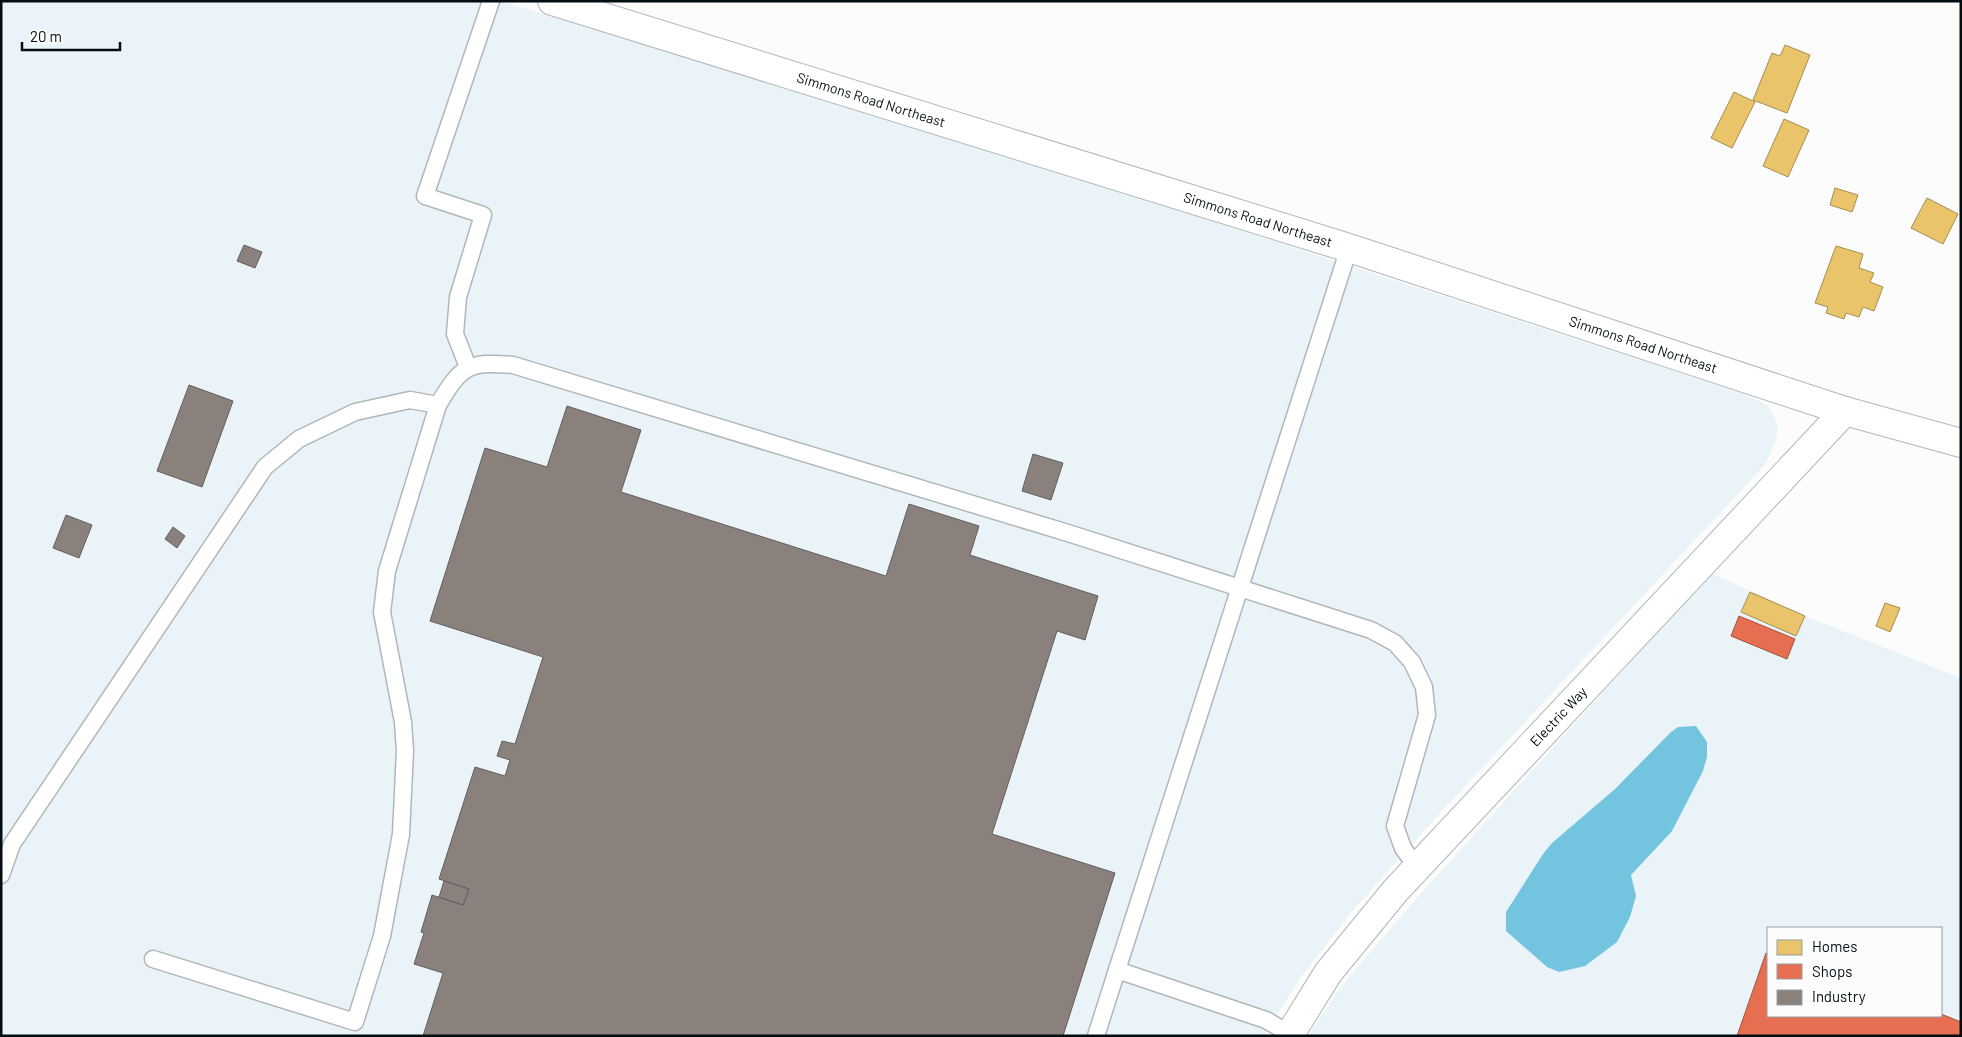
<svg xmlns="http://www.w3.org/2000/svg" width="1962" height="1037" viewBox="0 0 1962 1037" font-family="Barlow,sans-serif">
	<rect width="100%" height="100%" fill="#fcfcfc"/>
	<g fill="#eaf4f8" fill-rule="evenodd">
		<polygon points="1,1 501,1 1129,194 1744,394 1767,405 1774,415 1778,428 1776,440 1765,465 1440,813 1355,908 1301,977 1264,1036 1,1036"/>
		<path d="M1711,573L1805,616L1961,678V1036H1308L1342,985L1415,900ZM1768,928H1941V1016H1768Z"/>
	</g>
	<polygon fill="#73c4de" points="1696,726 1707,742 1707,757 1703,771 1672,831 1631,875 1636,896 1630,917 1617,942 1585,966 1559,972 1547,967 1506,931 1506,912 1543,854 1552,843 1615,789 1671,732 1678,727"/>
	<g fill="#e9c46a" stroke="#a48d50">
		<polygon points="1785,45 1810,55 1787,113 1753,100 1772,53 1780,56"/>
		<polygon points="1734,92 1755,102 1732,148 1711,138"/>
		<polygon points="1784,119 1809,130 1788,177 1763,166"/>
		<polygon points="1835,188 1858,195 1852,212 1830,205"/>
		<polygon points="1927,198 1958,214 1943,244 1911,228"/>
		<polygon points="1836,246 1863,254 1859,268 1874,273 1870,282 1883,287 1874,311 1863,307 1859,317 1846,313 1844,319 1826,313 1828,307 1815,303"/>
		<polygon points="1750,592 1805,616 1796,636 1741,612"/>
		<polygon points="1885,603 1900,608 1890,632 1876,626"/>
	</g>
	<g fill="#e76f51" stroke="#a3523e">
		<polygon points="1739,616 1795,639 1787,659 1731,636"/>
		<polygon points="1766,953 1768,954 1768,1016 1941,1014 1961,1022 1961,1036 1737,1036"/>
	</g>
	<g fill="#8a817c" stroke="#625e5c">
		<polygon points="244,245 262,252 255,268 237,261"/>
		<polygon points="189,385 233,401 202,487 157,471"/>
		<polygon points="567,406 641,430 621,492 886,576 909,504 979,526 970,555 1098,596 1085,640 1057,631 992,834 1115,873 1063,1036 423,1036 443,973 414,964 424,933 421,932 432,895 463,905 469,889 439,879 475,767 505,776 510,760 497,756 502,741 515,744 543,657 430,621 485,448 547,467"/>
		<polygon points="1033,454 1063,463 1051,500 1022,491"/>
		<polygon points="66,515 92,525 79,558 53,548"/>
		<polygon points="173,527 185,536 177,548 165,539"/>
		<polygon points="444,881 469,889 463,905 439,897"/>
	</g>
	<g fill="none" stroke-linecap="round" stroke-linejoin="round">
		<g stroke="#b1b7b9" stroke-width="19">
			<g id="service">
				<polyline points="468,367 455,334 458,297 483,215 425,196 491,1"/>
				<polyline points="1,875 12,844 265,467 299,439 355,412 410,400 438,405"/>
				<path d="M153,959L355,1022L382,936L401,834L405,751L403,722L382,612L387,571L438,405C461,366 468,361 513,365L1068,533L1371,630L1395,643L1412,662L1424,687L1427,715L1395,826L1403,848L1417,868"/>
				<polyline points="1117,970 1349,248"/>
				<polyline points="1096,1036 1117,970 1266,1020 1290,1034"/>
			</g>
		</g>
		<g stroke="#b1b7b9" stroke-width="30">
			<g id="minor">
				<path id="s1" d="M552,1L1349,248L1845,411L1961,443"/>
				<path id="s2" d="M1289,1036L1328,973L1396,890L1845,411"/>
			</g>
		</g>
		<use href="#service" stroke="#fff" stroke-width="16"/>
		<use href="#minor" stroke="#fff" stroke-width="28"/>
	</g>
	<g text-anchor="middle" stroke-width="5" stroke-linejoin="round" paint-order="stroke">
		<g font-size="14" fill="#030e13" stroke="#fcfcfc">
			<text dy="5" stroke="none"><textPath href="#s1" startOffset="334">Simmons Road Northeast</textPath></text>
			<text dy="5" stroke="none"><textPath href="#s1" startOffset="739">Simmons Road Northeast</textPath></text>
			<text dy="5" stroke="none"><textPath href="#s1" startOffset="1144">Simmons Road Northeast</textPath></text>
			<text dy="5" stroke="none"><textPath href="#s2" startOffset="419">Electric Way</textPath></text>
		</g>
	</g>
	<rect width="1962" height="1037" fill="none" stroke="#030e13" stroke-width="5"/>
	<rect x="1767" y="927" width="175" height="90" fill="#fcfcfc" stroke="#989d9f"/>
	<rect x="1777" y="940" width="25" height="15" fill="#e9c46a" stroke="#989d9f"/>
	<text x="1812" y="952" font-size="15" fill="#030e13">Homes</text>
	<rect x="1777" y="964" width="25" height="15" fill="#e76f51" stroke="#989d9f"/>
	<text x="1812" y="977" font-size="15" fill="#030e13">Shops</text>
	<rect x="1777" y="990" width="25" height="15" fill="#8a817c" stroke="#989d9f"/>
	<text x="1812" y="1002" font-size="15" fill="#030e13">Industry</text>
	<path d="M22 42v8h98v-8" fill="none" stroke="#030e13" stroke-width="2.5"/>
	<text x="30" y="42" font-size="15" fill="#030e13" stroke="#fcfcfc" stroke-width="4" paint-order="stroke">20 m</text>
</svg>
